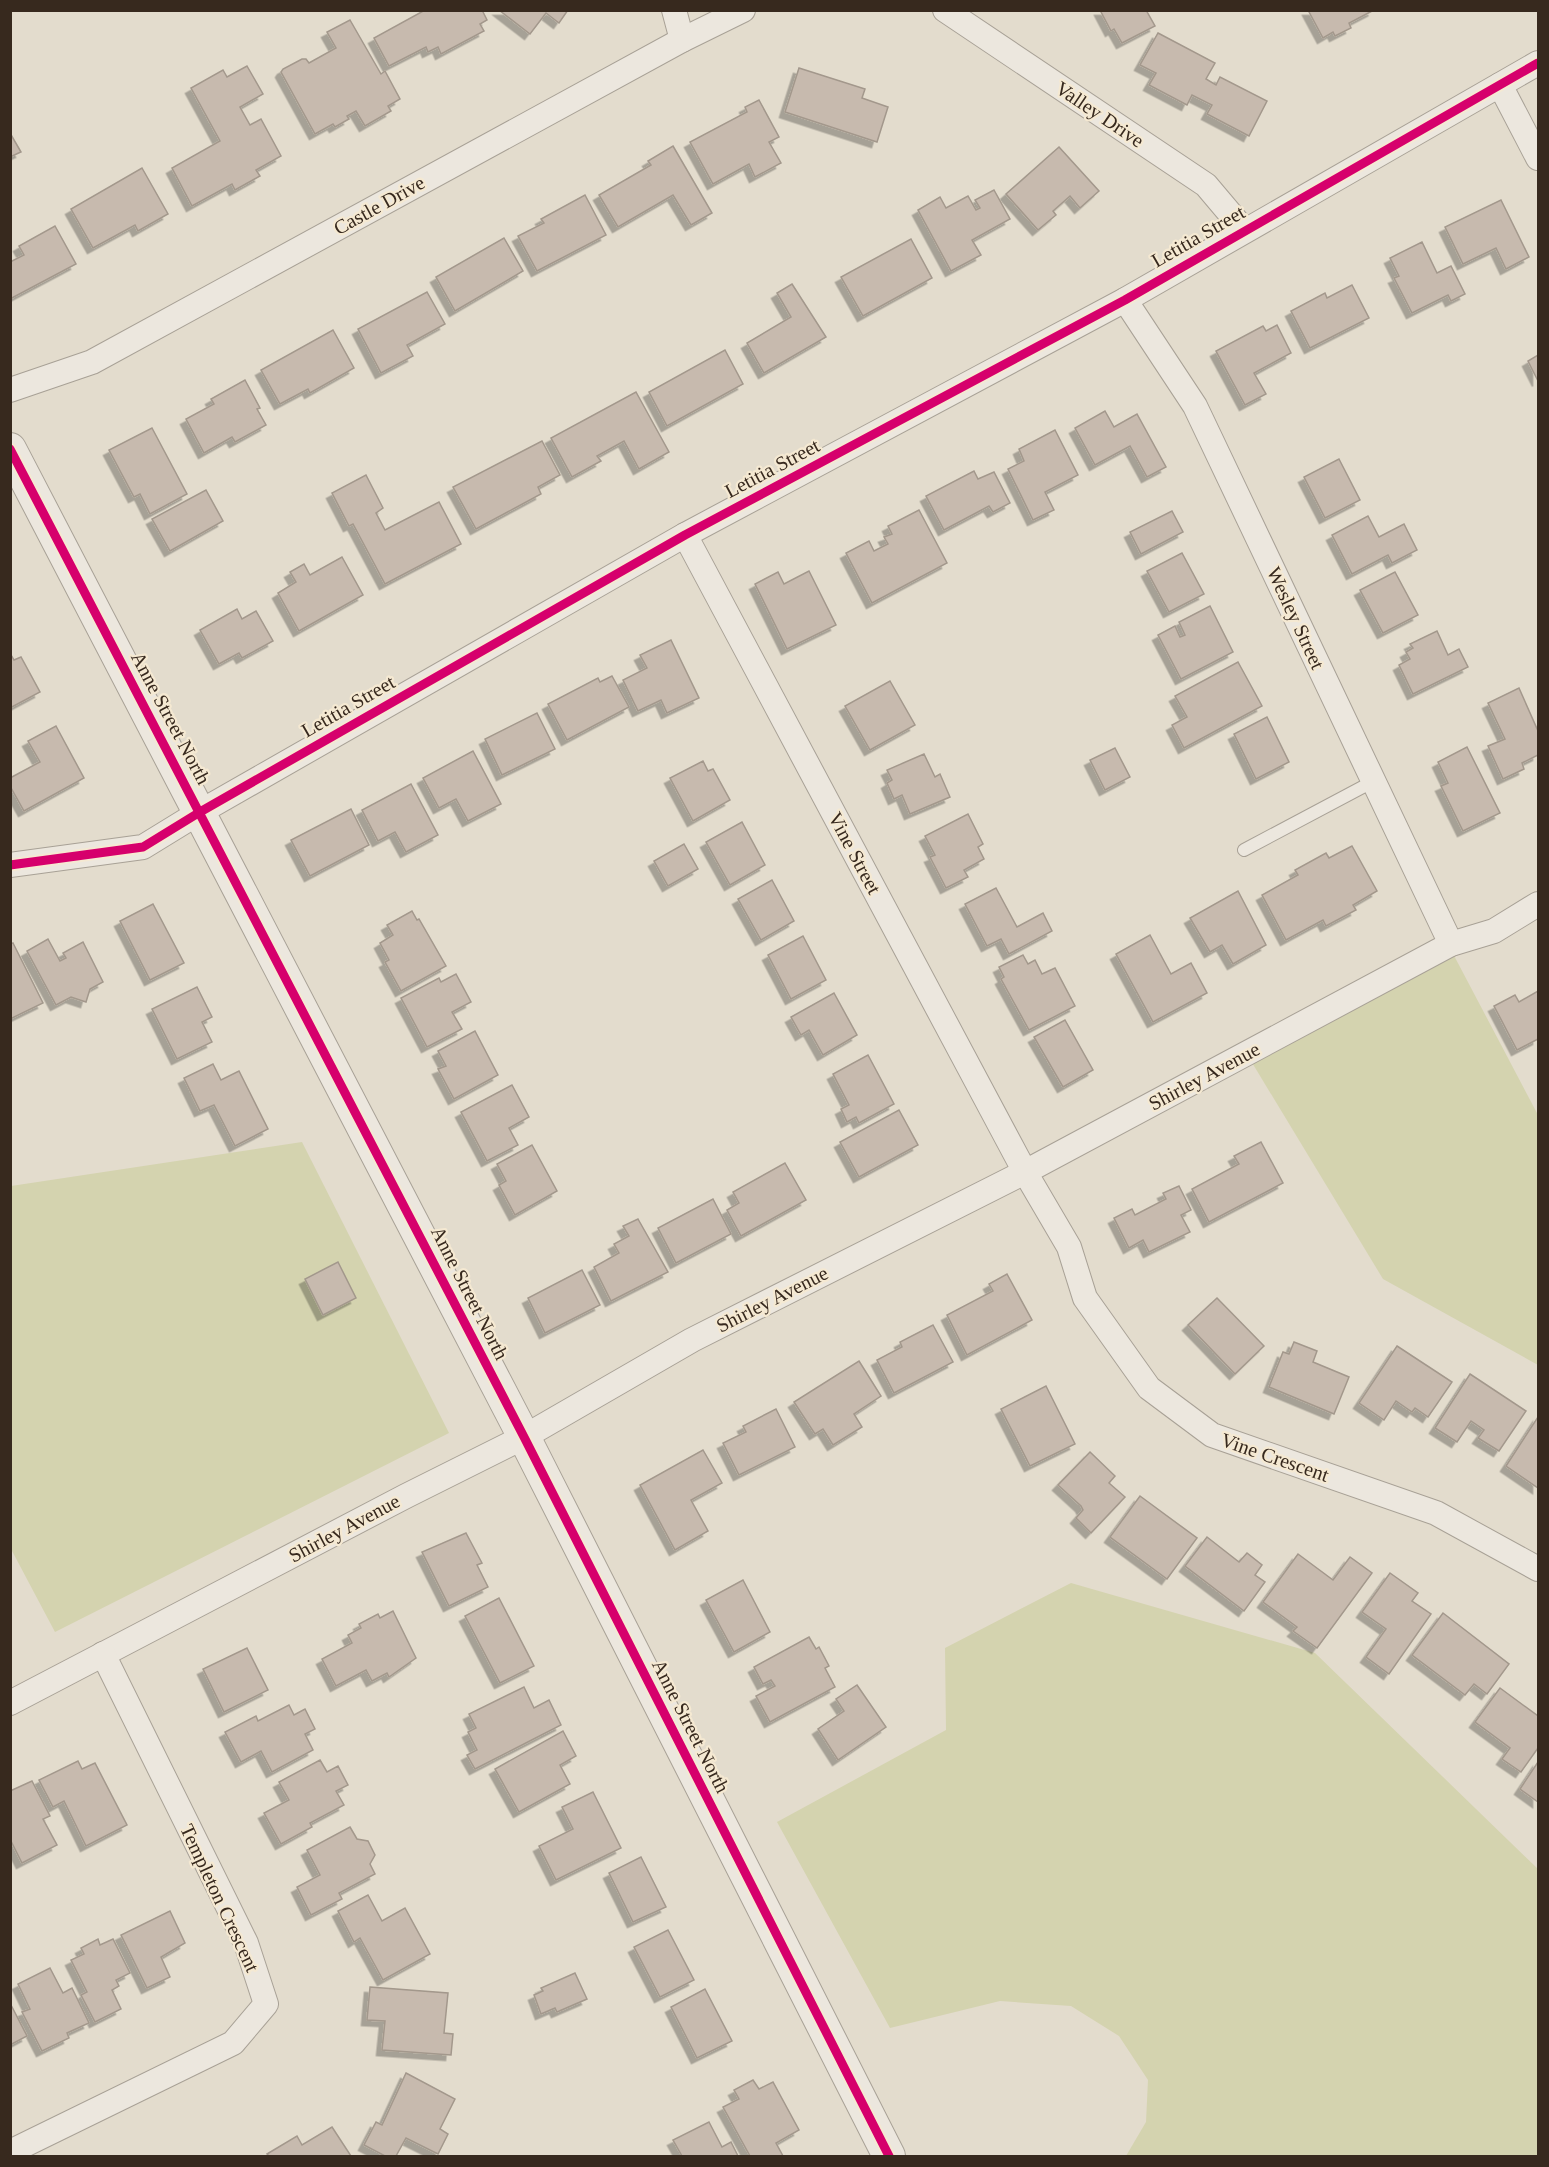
<svg xmlns="http://www.w3.org/2000/svg" width="1549" height="2167" viewBox="0 0 1549 2167" font-family="Georgia,serif">
	<defs>
		<filter id="shadow"><feDropShadow dx="-5.5" dy="5.5" stdDeviation="0" flood-color="#0004"/></filter>
	</defs>
	<rect width="100%" height="100%" fill="#e3dccd"/>
	<g fill="#d4d3af">
		<polygon points="1450,948 1538,1115 1538,1365 1383,1279 1248,1056"/>
		<polygon points="302,1142 449,1433 55,1632 11,1549 11,1186"/>
		<polygon points="1071,1583 1315,1653 1538,1869 1538,2156 1126,2156 1146,2122 1148,2080 1119,2036 1071,2006 1000,2001 890,2028 777,1822 946,1730 945,1648"/>
	</g>
	<g fill="#c7baae" stroke="#a3988c" stroke-width="1.5" filter="url(#shadow)">
		<polygon points="425,10 482,10 487,20 480,24 484,31 441,54 438,47 428,52 426,47 389,66 374,38"/>
		<polygon points="499,10 568,10 559,23 546,13 530,34"/>
		<polygon points="1100,10 1146,10 1155,26 1122,43 1114,29 1111,31"/>
		<polygon points="1308,10 1374,10 1349,23 1351,28 1335,36 1333,32 1323,38"/>
		<polygon points="350,20 381,74 385,71 400,99 388,106 391,111 365,126 356,111 347,116 349,119 335,127 333,124 315,134 281,72 283,69 302,59 306,59 309,63 336,48 327,32"/>
		<polygon points="1158,33 1215,63 1206,79 1216,85 1220,77 1267,101 1249,136 1207,114 1212,105 1192,95 1187,105 1149,85 1156,73 1140,65"/>
		<polygon points="247,66 263,94 240,107 250,125 261,119 281,156 256,170 260,176 235,190 232,184 192,206 172,168 220,141 191,88 223,70 227,77"/>
		<polygon points="799,68 865,89 862,98 888,107 877,142 785,112"/>
		<polygon points="759,100 779,137 769,142 781,163 755,177 749,164 713,184 690,142 747,112 745,107"/>
		<polygon points="10,133 21,152 10,157"/>
		<polygon points="673,146 712,213 691,225 673,195 618,227 599,195 651,165 648,161"/>
		<polygon points="1059,147 1099,191 1080,208 1070,196 1053,211 1056,215 1038,230 1006,194"/>
		<polygon points="142,168 168,214 138,231 135,225 93,248 71,209"/>
		<polygon points="994,190 1010,219 972,240 981,255 951,271 918,210 940,197 946,208 968,196 976,210 980,208 975,200"/>
		<polygon points="585,195 606,235 537,271 518,236 544,223 541,219"/>
		<polygon points="1501,200 1529,257 1506,269 1496,248 1463,264 1445,227"/>
		<polygon points="55,226 76,264 10,299 10,262 24,255 19,246"/>
		<polygon points="504,238 523,271 455,311 436,277"/>
		<polygon points="911,239 932,278 863,316 841,277"/>
		<polygon points="1422,242 1437,273 1451,266 1465,294 1451,301 1448,295 1412,313 1394,278 1399,276 1390,258"/>
		<polygon points="792,284 826,337 764,373 747,343 791,317 777,293"/>
		<polygon points="1352,285 1369,318 1310,348 1291,311 1325,293 1327,298"/>
		<polygon points="427,292 445,324 407,345 413,356 381,373 358,329"/>
		<polygon points="1277,325 1291,353 1254,373 1266,394 1245,405 1216,351 1263,326 1266,331"/>
		<polygon points="333,330 354,368 310,393 308,389 280,404 261,370"/>
		<polygon points="725,350 743,384 667,426 649,392"/>
		<polygon points="1538,355 1538,381 1528,361"/>
		<polygon points="245,380 260,408 257,409 266,425 235,442 232,437 204,453 186,419 214,404 211,399"/>
		<polygon points="636,392 669,452 639,469 624,441 597,456 601,461 572,477 551,438"/>
		<polygon points="1105,411 1114,427 1137,414 1166,467 1147,477 1130,446 1095,465 1075,428"/>
		<polygon points="152,428 187,494 150,514 140,494 134,497 109,450"/>
		<polygon points="1055,430 1078,475 1045,492 1054,510 1033,520 1008,469 1024,461 1019,449"/>
		<polygon points="542,441 560,475 538,487 541,494 476,529 453,487"/>
		<polygon points="1339,459 1360,500 1325,518 1304,477"/>
		<polygon points="974,471 978,479 994,472 1010,503 993,512 989,506 944,530 926,496"/>
		<polygon points="366,475 383,508 376,513 385,530 439,502 461,544 385,584 353,524 349,526 332,493"/>
		<polygon points="206,490 223,521 170,551 152,519"/>
		<polygon points="919,510 947,563 872,603 846,553 869,541 874,551 888,544 884,537 892,534 888,526"/>
		<polygon points="1172,511 1183,532 1141,554 1130,532"/>
		<polygon points="1368,516 1379,537 1404,524 1417,550 1392,563 1388,555 1352,574 1332,535"/>
		<polygon points="1182,553 1204,594 1169,612 1147,571"/>
		<polygon points="342,557 363,595 299,631 278,593 296,582 290,572 304,564 310,575"/>
		<polygon points="809,571 836,625 787,649 755,584 778,572 784,584"/>
		<polygon points="1395,572 1418,615 1383,633 1360,590"/>
		<polygon points="1210,606 1233,652 1181,679 1158,635 1175,626 1180,637 1185,635 1179,622"/>
		<polygon points="237,609 242,619 256,611 273,641 242,658 239,653 219,664 200,630"/>
		<polygon points="1437,631 1448,655 1459,649 1468,667 1413,694 1399,665 1410,659 1406,652 1413,648 1410,644"/>
		<polygon points="671,640 699,698 667,713 661,700 638,711 623,680 647,668 640,655"/>
		<polygon points="10,653 14,660 21,657 40,692 10,708"/>
		<polygon points="1238,662 1262,706 1184,748 1172,725 1187,717 1175,696"/>
		<polygon points="612,676 629,707 567,740 548,704 598,678 600,682"/>
		<polygon points="890,681 915,725 870,750 845,706"/>
		<polygon points="1519,688 1538,731 1538,755 1522,763 1524,769 1503,779 1488,746 1505,739 1488,703"/>
		<polygon points="537,713 555,749 502,775 485,739"/>
		<polygon points="1267,717 1289,762 1256,779 1234,734"/>
		<polygon points="56,726 84,778 24,811 10,786 10,778 40,762 28,741"/>
		<polygon points="1467,747 1500,813 1463,831 1441,786 1448,783 1438,762"/>
		<polygon points="1115,748 1130,777 1105,790 1090,760"/>
		<polygon points="473,751 501,804 468,821 456,799 439,808 423,778"/>
		<polygon points="924,754 935,777 940,774 950,797 910,814 902,795 894,799 887,783 892,780 887,770"/>
		<polygon points="703,761 708,771 713,769 730,800 693,821 670,778"/>
		<polygon points="411,784 438,835 406,852 395,832 378,841 362,810"/>
		<polygon points="351,809 369,845 310,876 291,840"/>
		<polygon points="968,814 983,844 978,847 984,859 964,870 968,877 946,888 930,857 935,855 925,836"/>
		<polygon points="742,822 765,865 730,885 706,842"/>
		<polygon points="684,844 698,869 668,886 654,861"/>
		<polygon points="1352,846 1377,891 1353,905 1356,910 1326,926 1323,920 1286,940 1262,895 1298,875 1295,870 1326,853 1329,858"/>
		<polygon points="772,880 794,921 761,940 738,899"/>
		<polygon points="996,888 1017,927 1043,913 1052,931 1009,954 1001,939 987,946 965,904"/>
		<polygon points="1238,891 1266,945 1233,964 1222,945 1210,952 1190,918"/>
		<polygon points="153,904 184,963 150,980 120,921"/>
		<polygon points="412,911 417,920 419,919 446,966 401,991 385,962 389,960 380,943 393,935 387,925"/>
		<polygon points="1150,935 1171,974 1191,963 1207,993 1153,1022 1116,954"/>
		<polygon points="803,936 826,980 791,999 768,955"/>
		<polygon points="48,939 60,961 66,958 63,953 83,942 103,982 90,989 86,1002 71,997 56,1005 27,951"/>
		<polygon points="13,943 43,1003 10,1019 10,944"/>
		<polygon points="1023,955 1028,964 1035,960 1042,974 1055,968 1075,1006 1029,1030 1001,979 1004,977 999,967"/>
		<polygon points="456,974 471,1002 452,1012 462,1029 427,1047 401,998 439,978 441,982"/>
		<polygon points="197,987 212,1017 202,1022 212,1042 177,1059 152,1009"/>
		<polygon points="1538,991 1538,1039 1517,1050 1494,1006 1515,995 1519,1002"/>
		<polygon points="834,993 857,1035 823,1055 809,1030 801,1035 791,1017"/>
		<polygon points="1065,1020 1093,1070 1063,1087 1034,1037"/>
		<polygon points="475,1031 498,1075 454,1099 438,1069 446,1066 438,1051"/>
		<polygon points="868,1055 894,1104 859,1123 856,1117 847,1122 841,1109 849,1105 833,1074"/>
		<polygon points="213,1064 221,1080 239,1071 268,1129 235,1146 214,1105 200,1111 184,1078"/>
		<polygon points="512,1085 529,1117 509,1128 518,1145 487,1161 461,1112"/>
		<polygon points="899,1110 918,1145 859,1177 840,1142"/>
		<polygon points="1261,1142 1283,1183 1209,1222 1192,1189 1239,1164 1234,1156"/>
		<polygon points="532,1145 557,1191 515,1215 499,1185 506,1181 497,1164"/>
		<polygon points="785,1163 806,1200 741,1236 727,1210 739,1203 733,1192"/>
		<polygon points="1179,1186 1191,1210 1181,1215 1190,1232 1149,1252 1143,1240 1129,1248 1114,1218 1132,1209 1135,1215 1166,1199 1163,1193"/>
		<polygon points="713,1199 731,1234 676,1263 658,1228"/>
		<polygon points="638,1219 668,1272 611,1301 594,1267 619,1253 614,1244 629,1236 623,1226"/>
		<polygon points="338,1262 356,1298 323,1315 305,1279"/>
		<polygon points="582,1270 600,1305 545,1333 528,1298"/>
		<polygon points="1007,1274 1032,1320 967,1355 947,1315 993,1291 989,1284"/>
		<polygon points="1217,1298 1264,1346 1235,1374 1188,1325"/>
		<polygon points="933,1325 953,1362 894,1393 877,1360 902,1347 900,1342"/>
		<polygon points="1294,1342 1317,1351 1313,1362 1349,1377 1334,1414 1269,1387 1283,1352 1289,1354"/>
		<polygon points="1397,1346 1452,1382 1428,1417 1415,1408 1412,1412 1396,1401 1384,1420 1359,1403"/>
		<polygon points="859,1361 881,1396 854,1414 862,1427 833,1445 823,1429 815,1434 794,1402"/>
		<polygon points="1470,1374 1526,1411 1499,1451 1478,1438 1484,1430 1471,1421 1457,1442 1435,1428"/>
		<polygon points="1046,1386 1075,1444 1030,1466 1001,1409"/>
		<polygon points="776,1409 795,1447 739,1475 723,1443 746,1432 743,1426"/>
		<polygon points="1538,1417 1538,1488 1506,1466"/>
		<polygon points="703,1450 722,1483 691,1500 708,1531 675,1550 640,1485"/>
		<polygon points="1090,1452 1115,1476 1109,1483 1125,1497 1091,1533 1076,1518 1083,1510 1081,1506 1058,1485"/>
		<polygon points="1140,1496 1197,1538 1167,1579 1110,1537"/>
		<polygon points="466,1533 482,1563 477,1565 488,1587 449,1606 422,1552"/>
		<polygon points="1207,1537 1239,1562 1247,1553 1262,1565 1255,1575 1265,1582 1244,1611 1185,1566"/>
		<polygon points="1298,1554 1333,1580 1350,1557 1372,1573 1317,1648 1293,1631 1297,1627 1263,1602"/>
		<polygon points="1390,1573 1418,1593 1412,1601 1431,1614 1389,1674 1366,1657 1386,1629 1362,1612"/>
		<polygon points="743,1580 770,1632 734,1652 706,1600"/>
		<polygon points="499,1598 534,1666 500,1683 465,1616"/>
		<polygon points="393,1611 416,1658 389,1677 387,1673 372,1681 366,1670 336,1686 322,1659 352,1643 348,1635 361,1628 359,1624 378,1614 380,1618"/>
		<polygon points="1443,1613 1509,1664 1487,1694 1474,1684 1465,1695 1412,1655"/>
		<polygon points="809,1637 816,1649 819,1647 829,1666 825,1668 835,1687 770,1722 756,1696 775,1686 771,1680 763,1684 754,1667"/>
		<polygon points="247,1648 268,1690 224,1712 203,1669"/>
		<polygon points="857,1685 886,1727 838,1760 818,1729 844,1711 836,1699"/>
		<polygon points="524,1687 534,1708 549,1700 561,1725 475,1769 467,1755 477,1750 468,1732 476,1728 469,1714"/>
		<polygon points="1500,1688 1538,1716 1538,1748 1521,1772 1502,1759 1510,1748 1475,1722"/>
		<polygon points="289,1705 294,1715 305,1709 315,1729 305,1734 313,1750 272,1772 261,1751 241,1762 225,1732 256,1716 258,1721"/>
		<polygon points="563,1731 576,1756 560,1765 570,1784 519,1812 495,1769"/>
		<polygon points="320,1760 327,1772 338,1766 348,1785 336,1791 344,1805 310,1823 312,1827 281,1844 264,1813 289,1800 279,1782"/>
		<polygon points="78,1761 82,1769 95,1763 127,1825 86,1846 64,1801 53,1807 39,1780"/>
		<polygon points="1538,1762 1538,1802 1520,1789"/>
		<polygon points="32,1781 50,1816 43,1819 57,1845 22,1863 10,1839 10,1791"/>
		<polygon points="593,1792 621,1848 556,1880 539,1846 573,1829 562,1807"/>
		<polygon points="350,1827 357,1839 368,1841 375,1855 370,1864 375,1874 339,1893 342,1899 311,1915 297,1887 320,1875 307,1850"/>
		<polygon points="641,1857 666,1907 633,1922 609,1873"/>
		<polygon points="368,1895 382,1921 405,1908 430,1954 383,1980 360,1938 354,1942 338,1911"/>
		<polygon points="170,1911 185,1943 161,1957 170,1977 147,1988 121,1935"/>
		<polygon points="668,1930 694,1980 660,1997 634,1947"/>
		<polygon points="98,1939 100,1945 113,1939 130,1973 116,1980 119,1986 112,1990 121,2009 95,2022 81,1995 87,1992 71,1960 84,1954 81,1948"/>
		<polygon points="50,1968 63,1993 72,1988 89,2023 67,2033 69,2038 42,2051 22,2012 30,2009 18,1984"/>
		<polygon points="575,1973 587,1999 557,2012 555,2008 541,2014 534,1995 543,1991 541,1988"/>
		<polygon points="370,1987 448,1993 444,2033 453,2034 451,2055 382,2050 385,2021 367,2020"/>
		<polygon points="705,1989 732,2041 697,2058 671,2007"/>
		<polygon points="10,2003 27,2036 10,2045"/>
		<polygon points="406,2073 455,2099 440,2129 448,2134 438,2154 406,2138 396,2156 385,2156 364,2145 376,2122 382,2125"/>
		<polygon points="753,2080 759,2089 773,2082 799,2130 776,2143 783,2156 750,2156 723,2107 739,2099 734,2090"/>
		<polygon points="709,2122 722,2147 731,2142 738,2156 682,2156 673,2140"/>
		<polygon points="332,2127 351,2156 269,2156 267,2154 297,2136 302,2145"/>
	</g>
	<g fill="none" stroke-linecap="round" stroke-linejoin="round">
		<g stroke="#a8a196" stroke-width="14">
			<polyline id="service" points="1244,850 1374,781"/>
		</g>
		<g stroke="#a8a196" stroke-width="26">
			<g id="minor">
				<polyline points="674,10 682,40"/>
				<polyline points="945,10 1206,185 1244,230"/>
				<polyline points="1500,85 1538,158"/>
				<polyline points="1125,300 1195,406 1451,944"/>
				<polyline points="10,390 92,362 682,40 743,10"/>
				<polyline points="685,535 1025,1172 1069,1247 1085,1298 1149,1388 1212,1435 1436,1513 1538,1569"/>
				<polyline points="10,865 143,847 200,812 685,535 1125,300 1538,63"/>
				<polyline points="10,1703 406,1496 524,1437 692,1340 1025,1172 1451,944 1494,931 1538,904"/>
				<polyline points="10,2152 233,2043 266,2004 246,1943 103,1654"/>
			</g>
		</g>
		<g stroke="#a8a196" stroke-width="34">
			<polyline id="tertiary" points="10,449 524,1437 889,2156"/>
		</g>
		<use href="#service" stroke="#ece7de" stroke-width="12"/>
		<use href="#minor" stroke="#ece7de" stroke-width="24"/>
		<use href="#tertiary" stroke="#ece7de" stroke-width="32"/>
		<g stroke="#f5e9d2" stroke-width="13">
			<g id="cycleway">
				<polyline points="10,449 524,1437 889,2156"/>
				<polyline points="10,865 143,847 200,812 685,535 1125,300 1538,63"/>
			</g>
		</g>
		<use href="#cycleway" stroke="#d6006c" stroke-width="9"/>
	</g>
	<g text-anchor="middle" stroke-width="4.5" stroke-linejoin="round" paint-order="stroke">
		<g font-size="20" fill="#37291e" stroke="#f5e9d2">
			<text transform="translate(1100 114) rotate(34)" y="7">Valley Drive</text>
			<text transform="translate(379 205) rotate(-29)" y="7">Castle Drive</text>
			<text transform="translate(1198 236) rotate(-30)" y="7">Letitia Street</text>
			<text transform="translate(772 468) rotate(-28)" y="7">Letitia Street</text>
			<text transform="translate(1296 618) rotate(65)" y="7">Wesley Street</text>
			<text transform="translate(348 706) rotate(-30)" y="7">Letitia Street</text>
			<text transform="translate(171 718) rotate(62)" y="7">Anne Street North</text>
			<text transform="translate(855 853) rotate(62)" y="7">Vine Street</text>
			<text transform="translate(1204 1076) rotate(-28)" y="7">Shirley Avenue</text>
			<text transform="translate(470 1293) rotate(63)" y="7">Anne Street North</text>
			<text transform="translate(772 1299) rotate(-27)" y="7">Shirley Avenue</text>
			<text transform="translate(1275 1457) rotate(19)" y="7">Vine Crescent</text>
			<text transform="translate(344 1528) rotate(-28)" y="7">Shirley Avenue</text>
			<text transform="translate(691 1726) rotate(63)" y="7">Anne Street North</text>
			<text transform="translate(220 1898) rotate(65)" y="7">Templeton Crescent</text>
		</g>
	</g>
	<rect width="1549" height="2167" fill="none" stroke="#37291e" stroke-width="24"/>
</svg>
